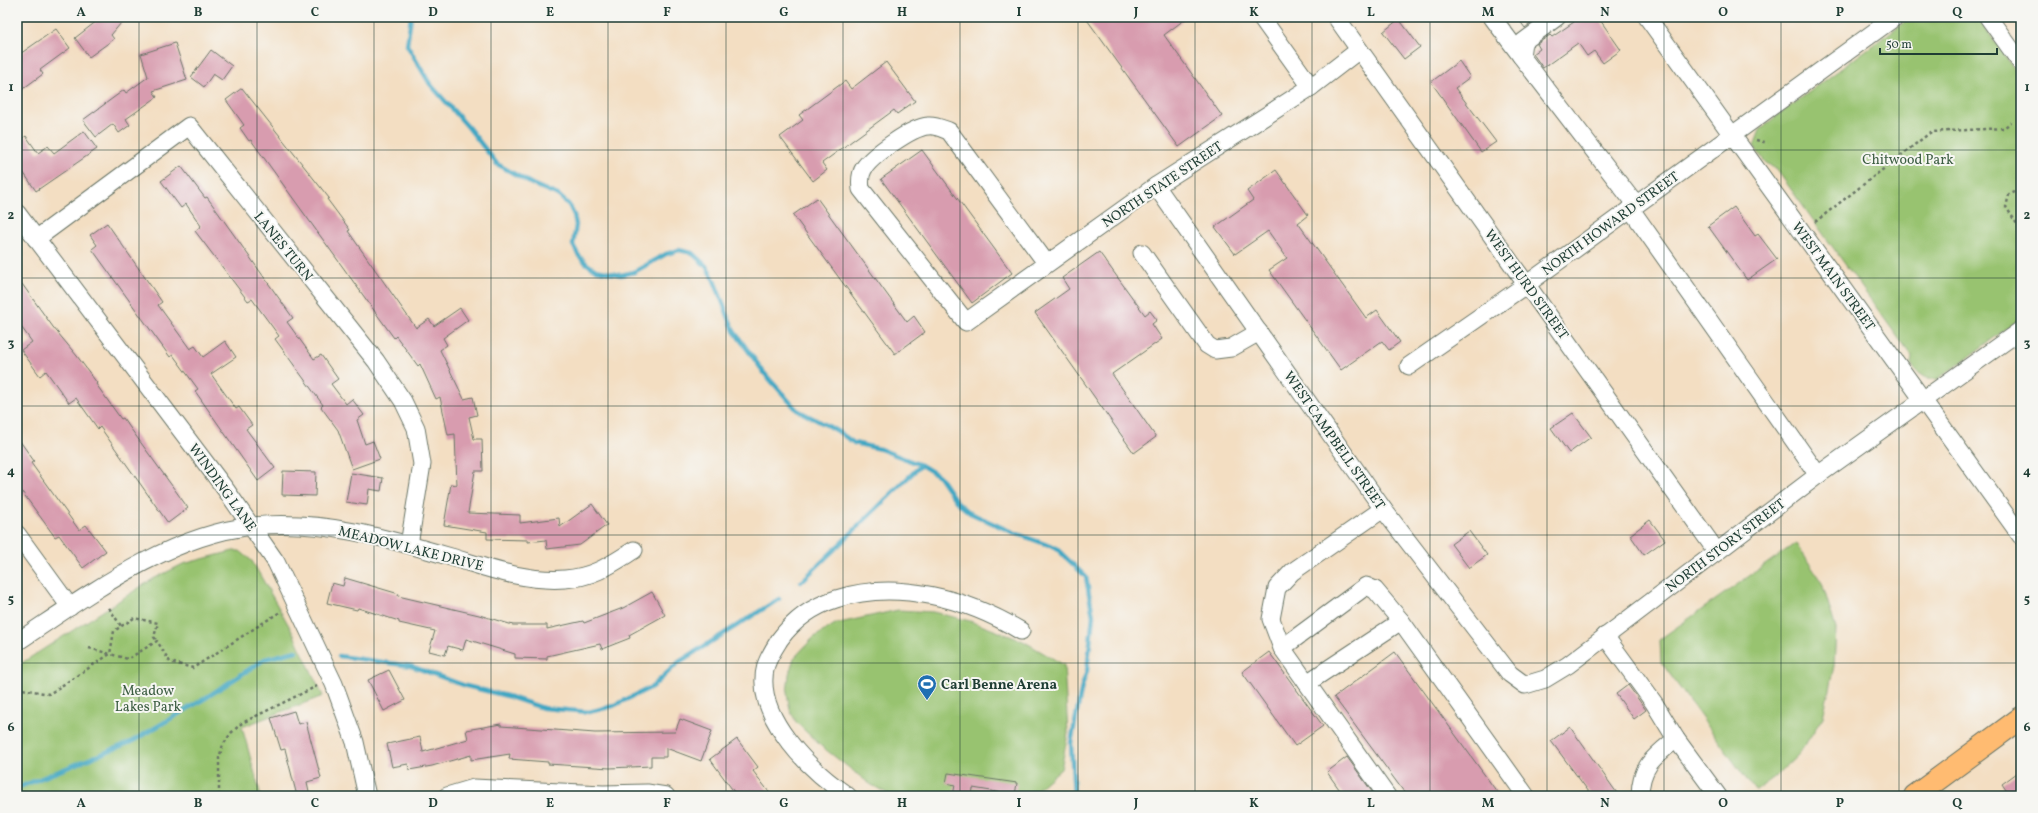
<svg xmlns="http://www.w3.org/2000/svg" width="2038" height="813" viewBox="0 0 2038 813" font-family="Vollkorn,serif">
	<rect width="100%" height="100%" fill="#f6f6f2"/>
	<filter id="ink" filterUnits="userSpaceOnUse"><feTurbulence type="fractalNoise" baseFrequency=".025" numOctaves="2"/><feDisplacementMap in="SourceGraphic" scale="8" xChannelSelector="R" yChannelSelector="G"/><feConvolveMatrix kernelMatrix="1 2 1 2 8 2 1 2 1" color-interpolation-filters="sRGB"/></filter>
	<filter id="wash" filterUnits="userSpaceOnUse"><feTurbulence type="fractalNoise" baseFrequency=".012" numOctaves="4" result="noise"/><feDisplacementMap in="SourceGraphic" scale="16" xChannelSelector="R" yChannelSelector="G"/><feGaussianBlur stdDeviation="0.9" result="paint"/><feColorMatrix in="noise" values="0 0 0 0 0 0 0 0 0 0 0 0 0 0 0 0 0 1.4 0 .05"/><feComposite in="paint" operator="in"/></filter>
	<g filter="url(#wash)">
		<rect width="100%" height="100%" fill="#f3dec2"/>
		<g fill="#98c370" stroke="#5c8052">
			<polygon points="1911,17 1977,17 2021,78 2021,318 1938,379 1928,379 1916,371 1911,364 1912,357 1777,170 1765,162 1754,146 1760,130 1766,124"/>
			<polygon points="1796,543 1822,583 1836,629 1834,666 1823,717 1799,754 1776,776 1755,791 1661,662 1660,639"/>
			<polygon points="233,551 240,551 252,561 292,631 323,696 242,727 261,796 17,796 17,666 153,579 183,564"/>
			<polygon points="898,610 933,612 970,621 1023,641 1064,665 1068,733 1061,769 1029,796 892,796 870,784 821,746 796,722 790,710 787,693 789,674 794,658 813,638 835,624"/>
		</g>
		<g fill="none" stroke-linecap="round" stroke-linejoin="round">
			<g stroke="#43a7c3" stroke-width="4.5">
				<polyline points="411,17 407,45 430,84 468,127 497,164 532,184 558,195 569,205 574,215 576,225 573,245 579,256 587,264 596,270 621,275 634,272 666,254 679,250 692,253 706,266 713,278 734,331 765,374 797,410 836,430 854,443 880,449 921,465 939,476 956,501 970,513 1012,532 1056,548 1086,577 1093,616 1087,671 1082,686 1071,743 1074,796"/>
				<polyline points="801,582 921,465"/>
				<polyline points="339,656 411,666 466,686 507,696 543,708 589,712 613,706 652,687 679,662 779,599"/>
				<polyline points="17,788 131,742 204,699 265,659 296,651"/>
			</g>
		</g>
		<g id="blocks">
			<g fill="#d89caf">
				<polygon points="102,17 126,17 111,35 114,39 89,57 75,38"/>
				<polygon points="1085,17 1188,17 1164,35 1222,116 1179,147"/>
				<polygon points="1517,17 1537,17 1538,18 1525,28"/>
				<polygon points="1570,17 1598,17 1621,50 1603,63 1594,51 1587,56 1578,43 1543,68 1533,54 1540,49 1537,44 1550,35 1552,37 1574,22"/>
				<polygon points="1399,19 1420,47 1404,59 1383,32"/>
				<polygon points="56,29 70,48 40,70 43,74 17,93 17,56"/>
				<polygon points="175,43 187,80 153,91 157,97 126,119 130,125 119,133 113,124 96,137 83,120 124,90 126,93 148,77 141,54"/>
				<polygon points="211,50 232,66 222,80 213,74 204,87 191,77"/>
				<polygon points="1459,61 1470,77 1455,88 1496,142 1481,152 1431,82"/>
				<polygon points="886,62 915,101 897,114 894,110 822,163 827,170 813,181 780,137 803,120 799,115 845,81 851,89"/>
				<polygon points="242,88 329,198 327,199 350,230 348,231 416,328 429,319 434,326 460,308 468,320 443,338 447,345 440,350 464,399 473,397 477,415 469,417 474,439 482,439 483,471 475,471 468,513 520,515 520,523 559,518 560,527 592,504 607,525 580,545 547,549 546,540 528,542 528,540 487,539 487,532 444,525 451,484 457,485 455,434 448,435 440,397 436,399 420,364 418,366 396,336 394,338 251,140 249,141 240,128 244,125 226,100"/>
				<polygon points="84,131 97,149 36,191 17,163 17,143 26,136 38,153 48,146 54,153"/>
				<polygon points="922,150 1012,273 972,303 881,179"/>
				<polygon points="181,166 205,198 207,197 293,318 287,322 314,359 321,355 338,379 331,384 346,404 352,399 364,415 357,420 365,444 373,441 380,459 352,469 338,430 321,407 323,405 275,339 279,336 252,299 248,301 195,231 201,226 186,204 181,208 161,181"/>
				<polygon points="1276,170 1308,215 1298,223 1366,318 1377,310 1400,342 1389,350 1382,341 1341,370 1269,270 1287,258 1268,231 1235,254 1215,227 1253,200 1247,191"/>
				<polygon points="817,198 907,322 914,316 925,332 895,354 793,215"/>
				<polygon points="1734,207 1755,236 1758,234 1777,259 1747,280 1708,226"/>
				<polygon points="107,223 162,302 158,305 190,349 195,346 203,357 225,341 236,357 211,374 236,409 239,407 252,425 246,429 275,468 258,481 195,391 198,389 173,355 170,357 92,249 97,245 90,235"/>
				<polygon points="1099,252 1145,315 1150,311 1157,320 1152,324 1162,339 1112,374 1156,437 1134,453 1035,313 1069,289 1062,278"/>
				<polygon points="17,277 53,327 77,356 97,383 96,384 121,419 123,418 188,508 168,523 100,427 98,429 76,398 69,403 46,371 40,376 21,350 32,342 17,321"/>
				<polygon points="1573,413 1591,437 1569,453 1551,428"/>
				<polygon points="17,437 34,461 31,463 79,530 86,525 106,551 83,568 59,535 55,537 17,485"/>
				<polygon points="283,471 316,472 315,496 282,495"/>
				<polygon points="351,473 383,478 381,491 369,489 367,505 346,502"/>
				<polygon points="1650,520 1665,540 1644,555 1630,535"/>
				<polygon points="1469,531 1487,555 1469,568 1451,544"/>
				<polygon points="345,578 399,594 398,596 479,615 513,625 547,625 547,629 583,621 584,623 623,608 652,592 665,615 629,635 630,638 602,649 600,644 547,656 547,659 515,658 515,654 466,639 463,650 448,646 445,655 429,651 435,631 399,623 399,621 358,608 357,610 327,603 332,583 343,586"/>
				<polygon points="1269,652 1323,726 1295,746 1242,672"/>
				<polygon points="1395,652 1500,796 1407,796 1334,697"/>
				<polygon points="389,670 405,700 384,711 368,680"/>
				<polygon points="1628,685 1646,710 1634,719 1616,694"/>
				<polygon points="294,711 298,724 306,722 321,778 307,782 310,796 297,796 285,749 281,750 271,718"/>
				<polygon points="680,719 712,731 701,761 666,748 666,757 651,757 651,766 610,768 548,764 548,762 509,759 510,754 471,760 471,755 432,766 409,770 408,764 392,767 387,744 420,737 423,752 468,739 466,730 501,724 501,726 595,733 675,732"/>
				<polygon points="1570,727 1619,796 1592,796 1551,741"/>
				<polygon points="737,739 758,767 753,771 772,796 737,796 710,759"/>
				<polygon points="1347,757 1360,775 1375,796 1344,796 1327,772"/>
				<polygon points="2021,770 2021,796 2010,796 2002,784"/>
				<polygon points="948,773 1017,783 1015,795 973,788 972,796 953,796 955,785 946,783"/>
			</g>
		</g>
	</g>
	<g filter="url(#ink)">
		<use href="#blocks" fill-opacity="0" stroke="#697566" stroke-width="1"/>
		<g fill="none" stroke-linecap="round" stroke-linejoin="round">
			<g stroke="#697566" stroke-width="19">
				<g id="minor">
					<polyline points="1261,17 1311,87"/>
					<polyline points="1336,17 1717,552"/>
					<polyline points="1492,17 1521,56"/>
					<polyline points="1557,17 1523,42 1521,56 1635,204"/>
					<polyline points="1647,17 2021,536"/>
					<polyline points="1988,17 2021,63"/>
					<polyline points="1156,186 1383,509 1510,674 1525,685 1545,679 1568,665 1818,475 2021,330"/>
					<polyline points="1630,208 1818,475"/>
					<polyline points="17,213 226,490 276,562 334,684 355,742 367,796"/>
					<polyline points="36,239 189,126 376,361 403,401 416,428 422,464 409,545"/>
					<polyline points="1142,253 1207,345 1215,350 1231,348 1259,332"/>
					<path d="M1047,264L949,131C943,129 935,125 928,126C912,127 873,155 864,168C860,174 860,182 861,189L966,322L1156,186L1311,87L1359,50"/>
					<polyline points="1409,366 1527,284 1895,17"/>
					<polyline points="1383,509 1292,572 1277,588 1271,619 1282,648 1387,796"/>
					<polyline points="17,534 70,607"/>
					<polyline points="1605,636 1654,703 1676,739 1718,796"/>
					<path d="M17,642C87,596 167,535 253,526C321,519 387,538 451,557C488,568 526,582 565,579C594,577 610,565 634,550"/>
					<polyline points="1282,648 1366,586 1375,590 1401,621 1526,796"/>
					<polyline points="1307,683 1401,621"/>
					<polyline points="447,796 474,788 603,794 647,793 666,796"/>
					<path d="M848,796C811,771 752,716 766,665C769,656 775,647 780,639C794,620 814,606 836,599C897,579 968,599 1021,631"/>
					<path d="M1640,796C1640,766 1655,756 1676,739"/>
				</g>
			</g>
			<g stroke="#697566" stroke-width="24">
				<polyline id="major" points="1915,796 2021,718"/>
			</g>
			<g stroke="#697566" stroke-width="2.5" stroke-dasharray="3 3" stroke-linecap="butt">
				<polyline points="1756,140 1767,143"/>
				<polyline points="2021,191 2017,191 2009,195 2006,207 2019,227 2019,246 2021,249"/>
				<polyline points="1815,222 1931,132 2004,128 2011,122"/>
				<polyline points="109,608 121,626"/>
				<polyline points="89,648 110,654 114,631 134,618 158,623 154,637 157,641"/>
				<polyline points="17,688 49,694 110,654 128,659 157,641 170,662 193,668 280,612"/>
				<polyline points="219,796 219,758 223,745 231,733 242,723 317,686"/>
			</g>
			<use href="#minor" stroke="#fff" stroke-width="17"/>
			<use href="#major" stroke="#ffbb71" stroke-width="22"/>
		</g>
	</g>
	<path fill="none" stroke="#1f3d34" stroke-width="1" stroke-opacity="0.55" d="M139,17V796M257,17V796M374,17V796M491,17V796M608,17V796M726,17V796M843,17V796M960,17V796M1078,17V796M1195,17V796M1312,17V796M1430,17V796M1547,17V796M1664,17V796M1781,17V796M1899,17V796M17,150H2021M17,278H2021M17,406H2021M17,535H2021M17,663H2021"/>
	<defs>
		<g id="stadium-pin" transform="scale(1)"><path d="M0 17L-7.5 6A9.5 9.5 0 1 1 7.5 6Z" fill="#1f6fb2" stroke="#f6f6f2"/><path d="M0-5a6.5 5 0 1 0 0 10a6.5 5 0 1 0 0-10ZM-3.5-1.8h7v3.6h-7Z" fill="#fff"/></g>
	</defs>
	<g fill-rule="evenodd">
		<use href="#stadium-pin" x="927" y="684"/>
	</g>
	<g text-anchor="middle" stroke-width="4" stroke-linejoin="round" paint-order="stroke">
		<g font-size="14" fill="#3d5e43" stroke="#f6f6f2">
			<text x="1908" y="164">Chitwood Park</text>
			<text x="148" y="695">Meadow<tspan x="148" dy="16">Lakes Park</tspan></text>
		</g>
		<g font-size="14" fill="#1f3d34" stroke="#f6f6f2">
			<text transform="translate(1162 184) rotate(-34)" y="5">NORTH STATE STREET</text>
			<text transform="translate(1610 223) rotate(-36)" y="5">NORTH HOWARD STREET</text>
			<text transform="translate(284 246) rotate(51)" y="5">LANES TURN</text>
			<text transform="translate(1834 276) rotate(54)" y="5">WEST MAIN STREET</text>
			<text transform="translate(1527 284) rotate(54)" y="5">WEST HURD STREET</text>
			<text transform="translate(1335 440) rotate(55)" y="5">WEST CAMPBELL STREET</text>
			<text transform="translate(223 487) rotate(54)" y="5">WINDING LANE</text>
			<text transform="translate(1725 545) rotate(-37)" y="5">NORTH STORY STREET</text>
			<text transform="translate(411 548) rotate(14)" y="5">MEADOW LAKE DRIVE</text>
		</g>
		<g font-size="14" font-weight="bold" fill="#1f3d34" stroke="#f6f6f2" text-anchor="start">
			<text x="941" y="689">Carl Benne Arena</text>
		</g>
	</g>
	<rect width="2038" height="813" fill="none" stroke="#f6f6f2" stroke-width="44"/>
	<path d="M1880 48v6h117v-6" fill="none" stroke="#1f3d34" stroke-width="2"/>
	<text x="1886" y="48" font-size="12" fill="#1f3d34" stroke="#f6f6f2" stroke-width="3" paint-order="stroke">50 m</text>
	<rect x="22" y="22" width="1994" height="769" fill="none" stroke="#1f3d34" stroke-width="1.5"/>
	<g font-size="13" text-anchor="middle" font-weight="bold" fill="#1f3d34">
		<text x="81" y="16">A</text>
		<text x="198" y="16">B</text>
		<text x="315" y="16">C</text>
		<text x="433" y="16">D</text>
		<text x="550" y="16">E</text>
		<text x="667" y="16">F</text>
		<text x="784" y="16">G</text>
		<text x="902" y="16">H</text>
		<text x="1019" y="16">I</text>
		<text x="1136" y="16">J</text>
		<text x="1254" y="16">K</text>
		<text x="1371" y="16">L</text>
		<text x="1488" y="16">M</text>
		<text x="1605" y="16">N</text>
		<text x="1723" y="16">O</text>
		<text x="1840" y="16">P</text>
		<text x="1957" y="16">Q</text>
		<text x="11" y="91">1</text>
		<text x="2027" y="91">1</text>
		<text x="11" y="219">2</text>
		<text x="2027" y="219">2</text>
		<text x="11" y="347">3</text>
		<text x="2027" y="347">3</text>
		<text x="11" y="475">4</text>
		<text x="2027" y="475">4</text>
		<text x="11" y="603">5</text>
		<text x="2027" y="603">5</text>
		<text x="11" y="731">6</text>
		<text x="2027" y="731">6</text>
		<text x="81" y="807">A</text>
		<text x="198" y="807">B</text>
		<text x="315" y="807">C</text>
		<text x="433" y="807">D</text>
		<text x="550" y="807">E</text>
		<text x="667" y="807">F</text>
		<text x="784" y="807">G</text>
		<text x="902" y="807">H</text>
		<text x="1019" y="807">I</text>
		<text x="1136" y="807">J</text>
		<text x="1254" y="807">K</text>
		<text x="1371" y="807">L</text>
		<text x="1488" y="807">M</text>
		<text x="1605" y="807">N</text>
		<text x="1723" y="807">O</text>
		<text x="1840" y="807">P</text>
		<text x="1957" y="807">Q</text>
	</g>
</svg>
